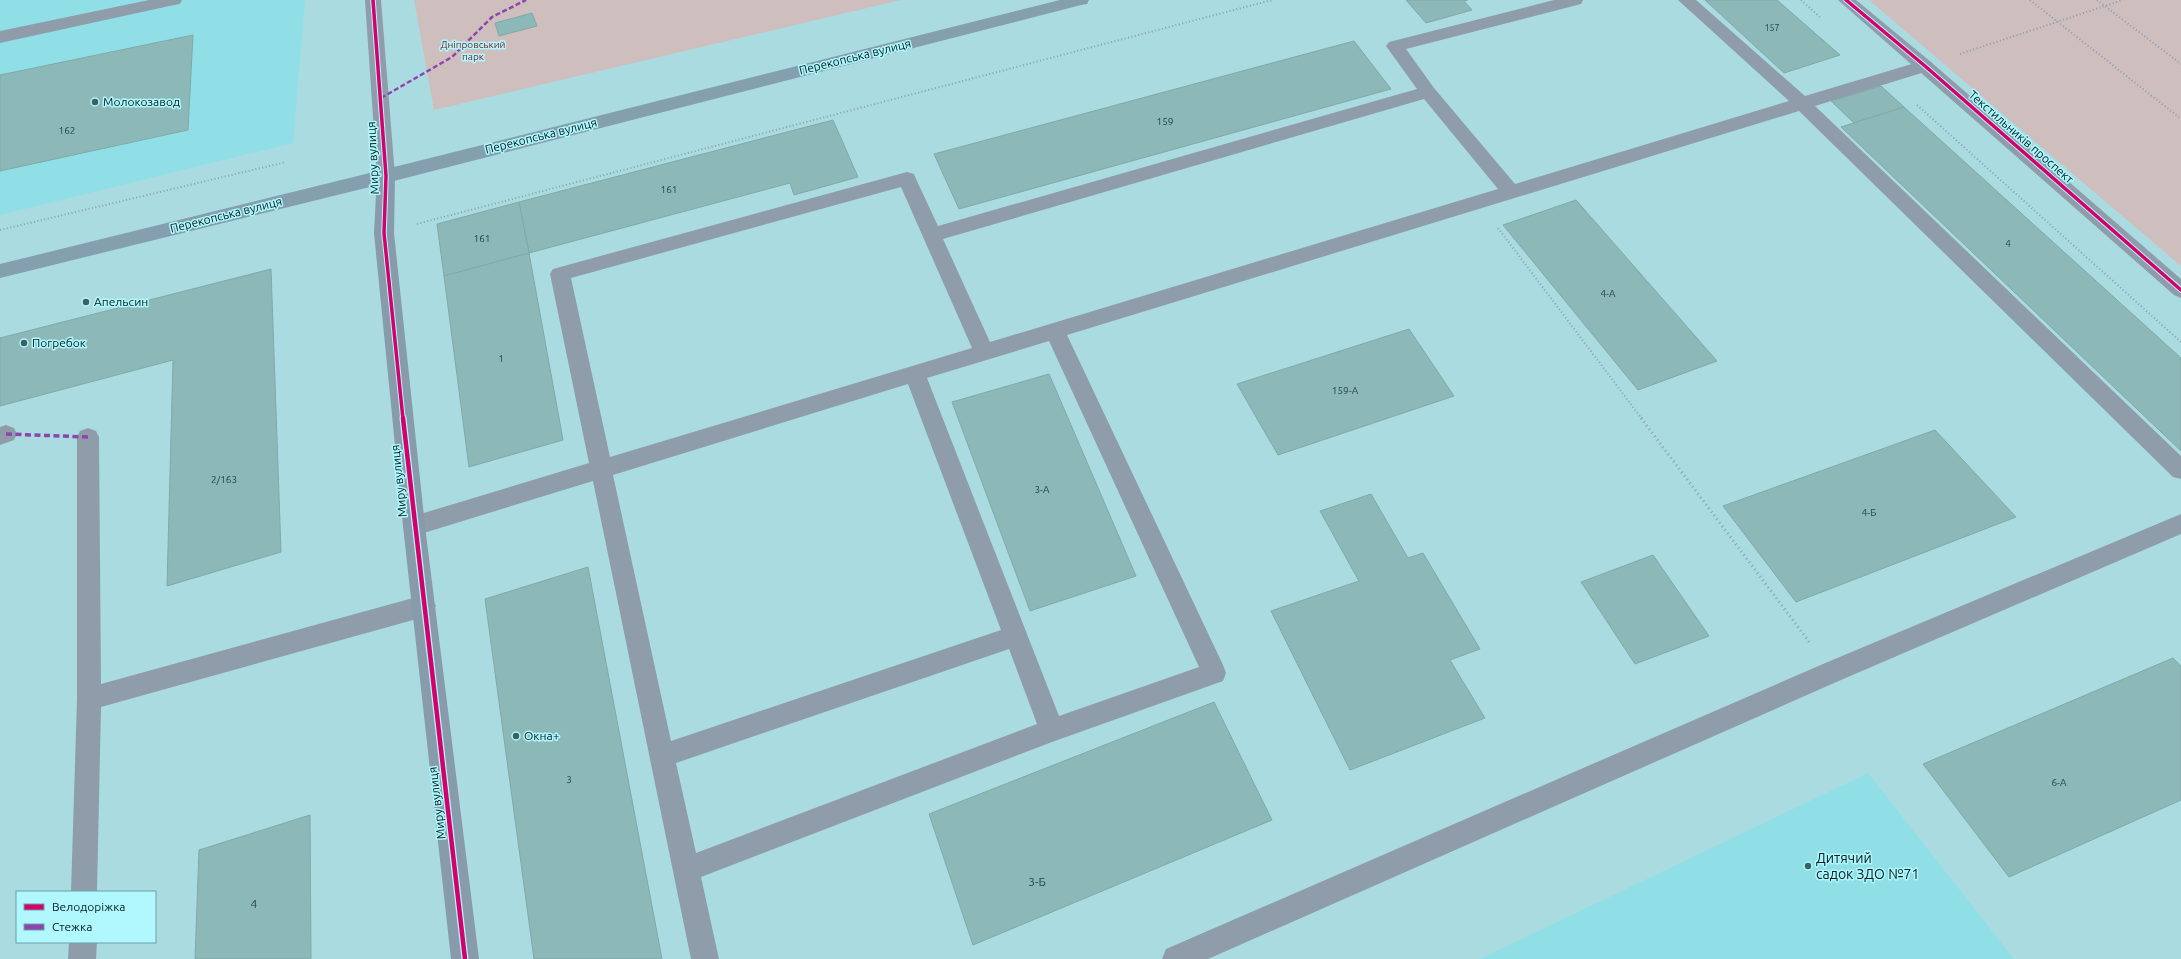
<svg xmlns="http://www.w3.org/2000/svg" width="2181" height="959" viewBox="0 0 2181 959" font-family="Ubuntu,sans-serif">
	<rect width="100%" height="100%" fill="#a9dbe0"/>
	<g fill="#90dfe7">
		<polygon points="0,0 305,0 293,143 0,215"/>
		<polygon points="1868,773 2014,959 1480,959"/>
	</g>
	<g fill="#cebebe">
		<polygon points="414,0 901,0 434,110"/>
		<polygon points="1869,0 2181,0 2181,266"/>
	</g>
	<g fill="#8cb8b8" stroke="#81a9a9">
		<polygon points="1406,0 1468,0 1464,1 1472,10 1426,23"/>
		<polygon points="1705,0 1777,0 1840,55 1784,73"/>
		<polygon points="532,13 537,26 499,36 495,23"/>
		<polygon points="193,35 188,130 0,171 0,75"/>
		<polygon points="1354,41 1391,89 959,209 934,154"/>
		<polygon points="1881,86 1904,107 1854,123 1831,101"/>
		<polygon points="1904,107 2181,358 2181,451 1841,127"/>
		<polygon points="833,120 858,177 794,195 790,183 529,253 519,202"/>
		<polygon points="1576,200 1717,361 1638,390 1503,225"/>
		<polygon points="519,202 529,253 444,276 437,224"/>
		<polygon points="529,253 563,440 469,467 444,276"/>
		<polygon points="271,269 281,552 167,586 173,360 0,406 0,338"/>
		<polygon points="1409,329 1454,396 1278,455 1237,384"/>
		<polygon points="1049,374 1136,576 1030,611 952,402"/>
		<polygon points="1935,430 2016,517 1796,602 1723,506"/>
		<polygon points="1371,494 1408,558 1423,553 1480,649 1450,660 1485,718 1350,770 1271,611 1359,581 1320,511"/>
		<polygon points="1653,555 1709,636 1635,664 1581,582"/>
		<polygon points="588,567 662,959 534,959 485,599"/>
		<polygon points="2173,658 2181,666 2181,800 2009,877 1923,764"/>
		<polygon points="1214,702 1272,820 973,945 929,814"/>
		<polygon points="310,815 311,959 195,959 199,850"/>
	</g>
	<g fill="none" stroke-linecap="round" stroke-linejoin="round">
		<g stroke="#8aa1aa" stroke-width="2" stroke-dasharray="1 2.5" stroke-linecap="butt">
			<polyline points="1801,0 1821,18"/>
			<polyline points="2030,0 2181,119"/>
			<polyline points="2097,0 2181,64"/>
			<polyline points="1960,54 2123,0"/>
			<polyline points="1917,105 2181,342"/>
			<polyline points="417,224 1272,0"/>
			<polyline points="1498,228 1642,419"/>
			<polyline points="0,230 286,162"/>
		</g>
		<polyline stroke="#8aa1aa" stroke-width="3" stroke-dasharray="1 3.5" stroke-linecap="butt" points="1641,418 1810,643"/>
		<g fill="#8f9dab" fill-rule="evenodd">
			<polygon points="149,0 182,0 180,4 174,5 0,43 0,31"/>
			<path d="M1554,0H1583L1581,4L1406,49L1434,88L1515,184L1789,101L1678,0H1696L1805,96L1925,60L1931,62L1934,66L1931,70L1815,106L2181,456V479L2173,477L1799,111L1067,335L1223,665L1226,673L1223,681L1052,742L701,877L719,959H691L593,481L414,536L406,533L403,526L406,519L414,516L589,463L550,274L553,269L907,172L914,174L916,179L938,226L1417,89L1386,46L1389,42ZM1424,99L1498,189L990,342L943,239ZM901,187L972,348L610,457L571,278ZM1049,341L1199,667L1059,716L927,378ZM908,384L1001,630L671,741L613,475ZM1009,649L1037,724L696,853L676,763Z"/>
			<polygon points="6,425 14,428 17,434 14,440 0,445 0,427"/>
			<polygon points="88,428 96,431 99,437 101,684 424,595 432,599 436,606 432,613 424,617 101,707 97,892 71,892 77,699 77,437 80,431"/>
			<polygon points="2181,514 2181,534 1841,680 1208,959 1162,959 1166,949 1823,664"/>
			<polygon points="69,942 97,942 96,959 68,959"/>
		</g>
		<g fill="#8f9dab" fill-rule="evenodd">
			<polygon points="365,0 381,0 395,176 393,181 386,183 379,181 377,176"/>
			<polygon points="1838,0 1856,0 1931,62 2181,279 2181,298 2174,295"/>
		</g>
		<polygon fill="#879baa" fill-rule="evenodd" points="386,169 393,171 395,176 394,233 425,526 479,959 451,959 403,526 374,233 377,176 379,171"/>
		<polygon fill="#849fad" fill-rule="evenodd" points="1060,0 1089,0 1087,4 1081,5 386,183 0,278 0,264 386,169"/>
		<polyline stroke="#8e44ad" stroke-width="2.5" stroke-dasharray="5 2.5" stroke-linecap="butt" points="381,98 452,57 492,17 526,0"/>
		<polyline stroke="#8e44ad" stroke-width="3.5" stroke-dasharray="6 3.5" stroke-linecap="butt" points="6,434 88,437"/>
		<g stroke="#b1f8fe" stroke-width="5.5">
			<g id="cycleway-far1">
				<polyline points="373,0 386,176 384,233 403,419"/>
				<polyline points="1846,0 1925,66 2181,290"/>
			</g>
		</g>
		<g stroke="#b1f8fe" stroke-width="7">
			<polyline id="cycleway" points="403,418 465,959"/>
		</g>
		<use href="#cycleway-far1" stroke="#d6006c" stroke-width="3.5"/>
		<use href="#cycleway" stroke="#d6006c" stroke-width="4.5"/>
	</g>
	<g fill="#3c6164" stroke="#b1f8fe" stroke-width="1.5">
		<circle cx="95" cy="102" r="4"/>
		<circle cx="86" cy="302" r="4"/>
		<circle cx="24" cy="343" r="4"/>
		<circle cx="516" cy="736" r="4"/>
		<circle cx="1808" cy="866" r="4"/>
	</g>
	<g text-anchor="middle" stroke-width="3" stroke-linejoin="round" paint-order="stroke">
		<g font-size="9" fill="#244548">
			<text x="1772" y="31">157</text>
		</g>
		<g font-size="10" fill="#7c191f" stroke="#b1f8fe">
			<text x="473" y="48">Дніпровський<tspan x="473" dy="12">парк</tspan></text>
		</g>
		<g font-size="10" fill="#244548">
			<text x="1165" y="125">159</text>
			<text x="67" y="134">162</text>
			<text x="669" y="193">161</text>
			<text x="482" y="242">161</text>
			<text x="2008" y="247">4</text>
			<text x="1608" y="297">4-А</text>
			<text x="501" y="362">1</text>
			<text x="1345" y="394">159-А</text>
			<text x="224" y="483">2/163</text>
			<text x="1042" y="493">3-А</text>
			<text x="1869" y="516">4-Б</text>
			<text x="569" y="783">3</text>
			<text x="2059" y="786">6-А</text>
		</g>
		<g font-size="12" fill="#021f22" stroke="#b1f8fe">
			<text transform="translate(855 57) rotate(-14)" y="4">Перекопська вулиця</text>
			<text transform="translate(541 136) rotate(-14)" y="4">Перекопська вулиця</text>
			<text transform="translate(2021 137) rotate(41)" y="4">Текстильників проспект</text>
			<text transform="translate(373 158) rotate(-93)" y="4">Миру вулиця</text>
			<text transform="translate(226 215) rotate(-14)" y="4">Перекопська вулиця</text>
			<text transform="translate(399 481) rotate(-96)" y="4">Миру вулиця</text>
			<text transform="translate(437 803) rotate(-97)" y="4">Миру вулиця</text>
		</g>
		<g font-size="12" fill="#021f22" stroke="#b1f8fe" text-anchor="start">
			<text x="103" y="106">Молокозавод</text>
			<text x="94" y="306">Апельсин</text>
			<text x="32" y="347">Погребок</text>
			<text x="524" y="740">Окна+</text>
		</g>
		<g font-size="12" fill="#244548">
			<text x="1037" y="886">3-Б</text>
			<text x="254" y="908">4</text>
		</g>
		<g font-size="14" fill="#021f22" stroke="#b1f8fe" text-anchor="start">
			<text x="1816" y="863">Дитячий<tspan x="1816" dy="16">садок ЗДО №71</tspan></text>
		</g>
	</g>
	<rect x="16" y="891" width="140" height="52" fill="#b1f8fe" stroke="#6ba1a6"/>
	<rect x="24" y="904" width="20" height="6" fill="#d6006c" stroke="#6ba1a6"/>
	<text x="52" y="911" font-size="12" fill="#021f22">Велодоріжка</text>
	<rect x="24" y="924" width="20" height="6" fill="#8e44ad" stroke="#6ba1a6"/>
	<text x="52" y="931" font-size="12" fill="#021f22">Стежка</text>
</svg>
